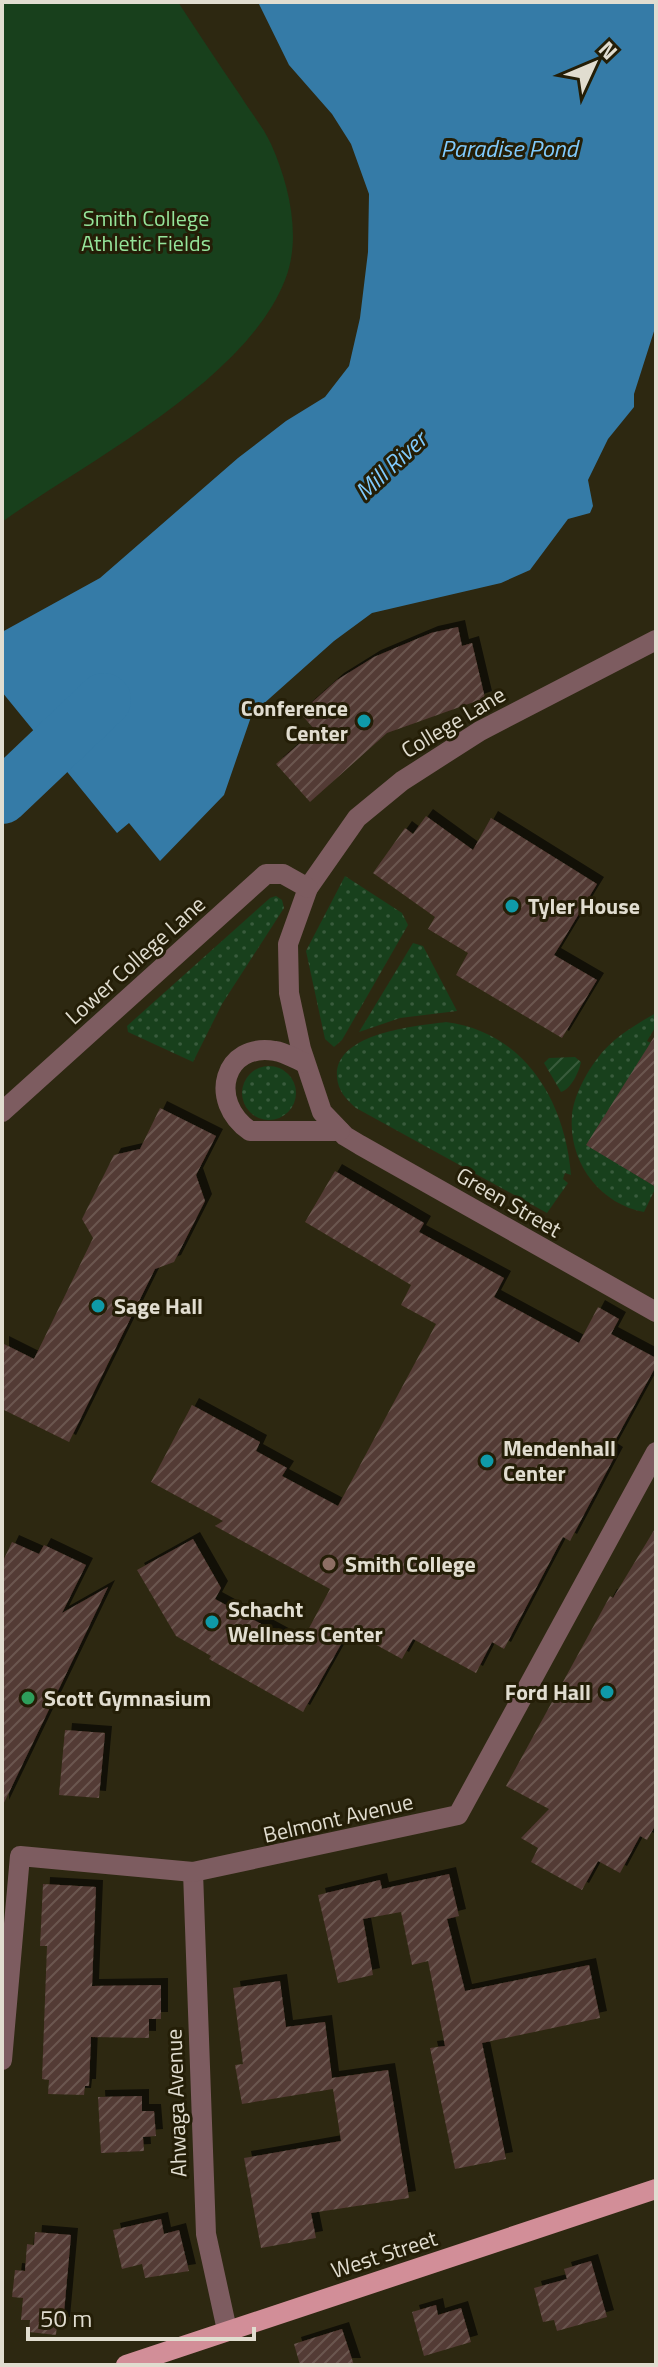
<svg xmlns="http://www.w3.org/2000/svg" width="658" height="2367" viewBox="0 0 658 2367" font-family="'Titillium Web',sans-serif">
	<defs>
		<pattern id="grass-dots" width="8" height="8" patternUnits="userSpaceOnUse" patternTransform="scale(2)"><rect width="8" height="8" fill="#18401c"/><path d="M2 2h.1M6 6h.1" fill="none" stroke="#395b3c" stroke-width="1.8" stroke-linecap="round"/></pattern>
		<pattern id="garden-furrows" width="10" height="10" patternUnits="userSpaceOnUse" patternTransform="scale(2)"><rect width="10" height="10" fill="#18401c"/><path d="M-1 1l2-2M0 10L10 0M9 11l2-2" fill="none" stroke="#395b3c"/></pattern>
		<pattern id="building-hatch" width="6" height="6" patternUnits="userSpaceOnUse" patternTransform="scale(2)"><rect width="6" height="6" fill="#533a34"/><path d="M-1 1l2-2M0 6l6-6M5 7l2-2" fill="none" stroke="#6b5650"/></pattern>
		<filter id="shadow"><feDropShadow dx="7" dy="-7" stdDeviation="0" flood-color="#0009"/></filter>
	</defs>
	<rect width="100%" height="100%" fill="#2d2811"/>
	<g fill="url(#grass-dots)">
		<polygon points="345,876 402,913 408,925 342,1040 334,1047 325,1039 306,951"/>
		<polygon points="276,896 282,900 284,908 222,1004 193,1062 128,1032 127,1026 270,898"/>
		<polygon points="413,943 423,946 457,1011 400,1018 359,1032"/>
		<path d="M656,1013V1026L647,1041L651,1043L587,1145L656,1187L644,1212C599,1204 568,1161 572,1116C573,1098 586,1073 597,1059C611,1039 635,1025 656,1013Z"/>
		<path d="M446,1022C524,1032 565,1100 571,1175L565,1173L563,1179L568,1183L547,1213L356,1108C346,1099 338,1091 337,1077C334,1033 415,1026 446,1022Z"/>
		<circle cx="269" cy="1093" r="27"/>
	</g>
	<path fill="#18401c" d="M2,2H178C199,34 220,66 242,98C251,113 264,128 271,144C289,184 302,238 285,280C245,382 88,460 2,522Z"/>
	<path fill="url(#garden-furrows)" d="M575,1057L581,1062C579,1072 571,1089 561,1092L544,1063L549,1058Z"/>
	<polygon fill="#357ba7" points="258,2 656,2 656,325 634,394 634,407 608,439 588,480 593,506 590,513 568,519 530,570 501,583 372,613 334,641 252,714 224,795 160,861 129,823 117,833 2,692 2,632 100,578 238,458 286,421 325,397 349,366 360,318 368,252 369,194 351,144 332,114 289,65"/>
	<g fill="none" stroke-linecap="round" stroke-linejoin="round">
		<polyline stroke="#357ba7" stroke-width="54" points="2,797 104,700"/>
	</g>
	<g fill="url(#building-hatch)" filter="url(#shadow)">
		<polygon points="458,627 462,646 472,643 485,698 387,733 310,802 276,764 315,730 300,713 337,680 374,657 431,633"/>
		<polygon points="426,816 473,850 491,818 597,884 554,955 597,980 562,1038 456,975 468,953 428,929 435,917 373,873 405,828 413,834"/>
		<polygon points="656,1034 656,1187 586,1145"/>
		<polygon points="160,1108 216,1136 196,1175 205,1201 174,1262 155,1269 69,1442 2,1409 2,1343 34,1359 93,1238 82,1219 114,1155 140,1149"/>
		<polygon points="335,1171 424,1223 419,1232 504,1278 494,1297 579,1343 598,1307 619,1319 611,1334 656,1358 656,1366 610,1450 616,1454 570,1541 563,1537 504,1649 492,1642 476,1673 413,1639 402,1659 349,1630 303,1712 209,1659 211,1656 176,1636 137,1570 193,1539 221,1588 215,1599 300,1645 330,1589 215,1526 223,1521 151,1482 192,1405 260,1442 256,1451 287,1468 282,1476 338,1506 436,1324 401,1305 411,1285 305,1222"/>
		<polygon points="656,1527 656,1824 647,1840 640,1836 620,1873 598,1861 582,1890 531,1862 538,1848 521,1838 549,1809 506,1786 610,1596 613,1598"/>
		<polygon points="12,1542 39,1554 44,1545 86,1565 62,1613 108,1587 2,1807 2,1563"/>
		<polygon points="65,1730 105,1733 99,1798 59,1795"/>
		<polygon points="449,1874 459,1916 447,1919 465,1991 589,1965 600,2018 482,2043 506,2159 455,2169 430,2048 445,2046 428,1961 412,1965 401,1912 363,1919 373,1975 338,1983 318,1895 380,1880 382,1889"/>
		<polygon points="43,1884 96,1887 92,1986 161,1985 161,2019 149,2019 149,2038 91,2037 89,2086 85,2086 84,2095 48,2094 49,2080 42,2079 47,1946 40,1946"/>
		<polygon points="280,1981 286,2027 325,2022 332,2078 388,2070 409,2198 311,2213 316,2238 261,2248 244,2158 341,2141 333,2089 242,2104 235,2065 243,2064 233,1988"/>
		<polygon points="142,2096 142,2111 154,2111 156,2136 143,2137 144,2151 101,2153 98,2097"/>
		<polygon points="161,2219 164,2234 179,2230 189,2271 145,2278 142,2264 122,2269 113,2230"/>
		<polygon points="35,2232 71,2235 63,2324 57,2323 56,2335 29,2332 30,2320 21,2320 23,2298 12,2297 15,2270 25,2271 27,2244 34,2245"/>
		<polygon points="591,2261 607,2317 557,2331 554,2320 543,2322 534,2288 567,2279 564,2269"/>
		<polygon points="436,2305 438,2315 461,2308 471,2342 424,2356 412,2312"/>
		<polygon points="342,2329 354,2365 300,2365 294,2344"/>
	</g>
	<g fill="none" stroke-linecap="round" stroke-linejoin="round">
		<g stroke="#7d5c60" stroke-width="20">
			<polyline points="656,640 480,731 402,781 357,818 308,888 288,944 289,993 301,1049 322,1112 345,1136 360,1145 656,1312"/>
			<path d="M305,1063C295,1059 284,1052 275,1051C224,1042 207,1101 250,1131H340"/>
			<polyline points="2,1112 266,874 283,874 308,888"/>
			<polyline points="193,1872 206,2234 227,2330"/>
			<polyline points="2,2060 20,1856 193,1872 458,1815 656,1452"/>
		</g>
		<polyline stroke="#d28e98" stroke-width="20" points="126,2365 656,2189"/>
	</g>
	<g fill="#0f9aa8" stroke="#241e07" stroke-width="3">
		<circle cx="364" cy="721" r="8"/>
		<circle cx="512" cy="906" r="8"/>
		<circle cx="98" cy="1306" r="8"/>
		<circle cx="487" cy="1461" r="8"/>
		<circle cx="212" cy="1622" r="8"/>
		<circle cx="607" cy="1692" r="8"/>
	</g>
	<circle fill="#8d6e63" stroke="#241e07" stroke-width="3" cx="329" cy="1564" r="8"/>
	<circle fill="#2e9e5b" stroke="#241e07" stroke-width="3" cx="28" cy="1698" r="8"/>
	<g text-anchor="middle" stroke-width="6" stroke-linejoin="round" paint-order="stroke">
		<g font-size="22" fill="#95e49a" stroke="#241e07">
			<text x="146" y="226">Smith College<tspan x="146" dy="25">Athletic Fields</tspan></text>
		</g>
		<g font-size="22" font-weight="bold" fill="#e1ddd0" stroke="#241e07" text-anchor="start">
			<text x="348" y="716" text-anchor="end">Conference<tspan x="348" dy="25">Center</tspan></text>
			<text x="528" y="914">Tyler House</text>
			<text x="114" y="1314">Sage Hall</text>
			<text x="503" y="1456">Mendenhall<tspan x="503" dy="25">Center</tspan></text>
			<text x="345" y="1572">Smith College</text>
			<text x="228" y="1617">Schacht<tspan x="228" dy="25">Wellness Center</tspan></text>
			<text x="591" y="1700" text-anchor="end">Ford Hall</text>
			<text x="44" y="1706">Scott Gymnasium</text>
		</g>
		<g font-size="22" fill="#e1ddd0" stroke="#241e07">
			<text transform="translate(453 722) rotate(-31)" y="8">College Lane</text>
			<text transform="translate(135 960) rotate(-42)" y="8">Lower College Lane</text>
			<text transform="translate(509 1202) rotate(30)" y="8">Green Street</text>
			<text transform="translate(338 1818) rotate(-13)" y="8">Belmont Avenue</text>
			<text transform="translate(176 2103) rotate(-92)" y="8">Ahwaga Avenue</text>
			<text transform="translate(384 2254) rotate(-18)" y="8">West Street</text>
		</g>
		<g font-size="24" font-style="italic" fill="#80cafc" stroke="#241e07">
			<text x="509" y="157">Paradise Pond</text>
			<text transform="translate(391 466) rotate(-43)" y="8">Mill River</text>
		</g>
	</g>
	<rect width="658" height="2367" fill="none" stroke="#e1ddd0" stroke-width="8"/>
	<g transform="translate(594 64) rotate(46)" stroke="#241e07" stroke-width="6" paint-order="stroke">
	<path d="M0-6L14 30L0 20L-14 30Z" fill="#e1ddd0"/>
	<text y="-12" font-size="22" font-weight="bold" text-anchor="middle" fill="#e1ddd0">N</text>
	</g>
	<path d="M28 2327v12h226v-12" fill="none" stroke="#e1ddd0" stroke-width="4"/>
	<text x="40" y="2327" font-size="24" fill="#e1ddd0" stroke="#241e07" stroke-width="6" paint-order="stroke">50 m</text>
</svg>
